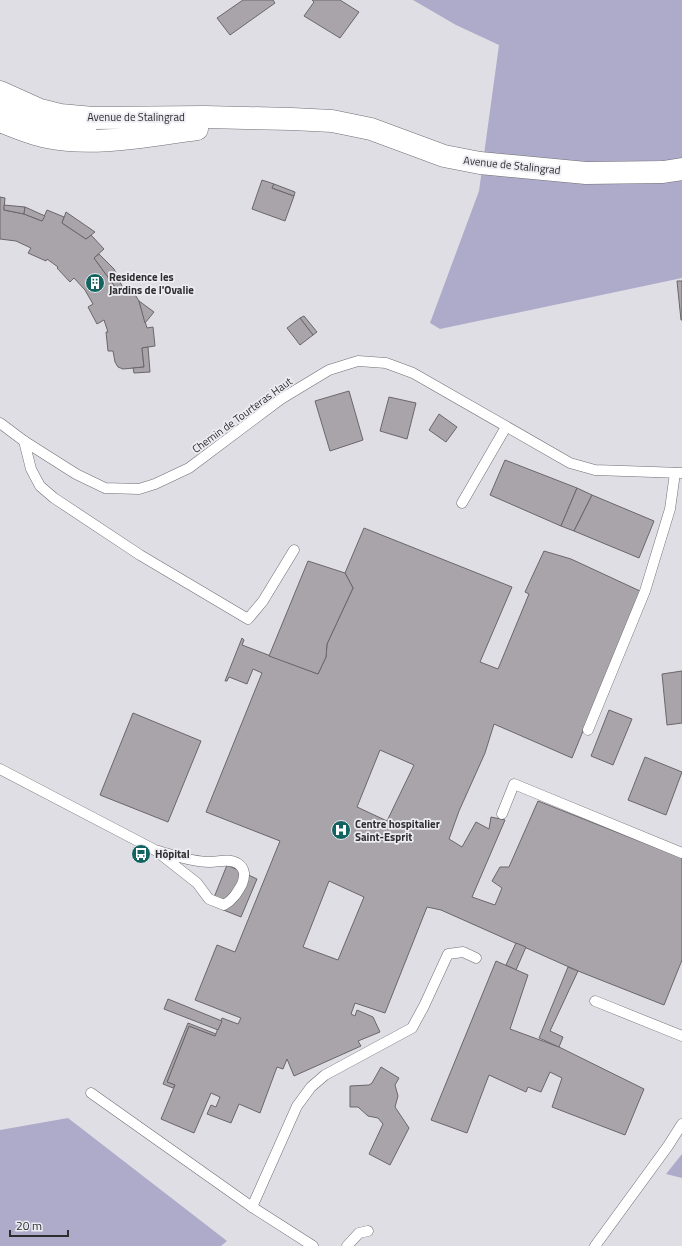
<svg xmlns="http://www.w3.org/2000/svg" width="682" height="1246" viewBox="0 0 682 1246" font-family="'Titillium Web',sans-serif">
	<rect width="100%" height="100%" fill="#dfdee5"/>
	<g fill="#aeabca">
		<polygon points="413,0 682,0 682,278 440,329 430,323 479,191 499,45 456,25"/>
		<polygon points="68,1118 227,1241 221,1246 0,1246 0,1130"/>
		<polygon points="682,1154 682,1178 666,1174"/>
	</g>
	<g fill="#a8a4a9" stroke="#6a666b" fill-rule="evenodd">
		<polygon points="243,0 273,0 275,3 230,35 217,18"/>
		<polygon points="312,0 340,0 359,12 340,38 304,16 314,2"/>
		<polygon points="262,180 274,184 272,188 294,196 285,221 252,209"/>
		<polygon points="274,184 295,192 294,196 272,188"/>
		<polygon points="0,197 5,198 4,210 24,214 42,221 47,210 64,217 62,223 86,239 91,235 104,249 94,258 118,291 129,285 139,301 147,328 153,327 155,346 142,348 144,367 123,369 118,367 115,362 113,351 108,351 106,332 108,332 104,320 97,324 88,307 93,304 85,290 74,278 70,282 57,268 58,267 47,259 46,261 28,253 31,248 16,241 0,239"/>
		<polygon points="4,205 25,207 24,214 4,210"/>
		<polygon points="25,207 45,216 42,221 24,214"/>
		<polygon points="66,212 95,232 86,239 62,223"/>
		<polygon points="99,254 114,269 123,288 118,291 94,258"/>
		<polygon points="677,281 682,281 682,320 681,320"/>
		<polygon points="139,301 154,312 145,323"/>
		<polygon points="304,316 317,332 313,335 300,318"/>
		<polygon points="300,318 313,335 300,345 287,328"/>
		<polygon points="148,347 150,372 134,373 133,368 144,367 142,348"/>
		<polygon points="349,391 363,440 330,451 315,401"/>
		<polygon points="389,397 416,403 407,439 380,431"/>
		<polygon points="439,414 457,427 446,442 429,430"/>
		<polygon points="505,460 577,488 561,526 490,495"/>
		<polygon points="577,488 592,495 574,531 561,526"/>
		<polygon points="592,495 654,521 639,558 574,531"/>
		<path d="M364,528L512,587L480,662L498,669L529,594L525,592L544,551L571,559L640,591L572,758L494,724L485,753L459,811L449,839L462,847L476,822L489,829L491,817L505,820L472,897L495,905L502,888L492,881L500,867H509L538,801L682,858V960L664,1005L578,971L441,910L427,907L385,1013L355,1003L351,1014L355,1016L357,1010L373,1017L380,1032L358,1041L361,1046L294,1076L287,1059L283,1069L277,1067L260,1113L239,1104L231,1123L207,1114L211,1105L216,1107L220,1097L211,1093L194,1133L161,1119L175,1085L167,1082L189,1026L215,1036L222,1018L238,1024L241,1018L195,1000L217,945L235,952L280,841L206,812L262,673L253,669L247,684L229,677L227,681H225L242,638L244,640L242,645L318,674L326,657L327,644L353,588L345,573ZM380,750L414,765L387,821L357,807ZM329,881L364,897L338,960L303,947Z"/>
		<polygon points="308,561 345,573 353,588 327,644 326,657 318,674 269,656"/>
		<polygon points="682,671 682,723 667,725 662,674"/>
		<polygon points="609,710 632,719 613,765 591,756"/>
		<polygon points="133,713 201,741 168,822 100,795"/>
		<polygon points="645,757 682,772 666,815 628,800"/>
		<polygon points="227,865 257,879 241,917 211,905"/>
		<polygon points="516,943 526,947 516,970 506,965"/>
		<polygon points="496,961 528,975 510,1029 559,1047 644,1089 625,1135 552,1107 562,1078 550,1072 541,1092 528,1087 526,1092 489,1075 467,1133 431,1120"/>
		<polygon points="568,967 578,971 550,1031 563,1037 559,1047 539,1038"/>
		<polygon points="168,999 222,1021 218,1030 164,1009"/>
		<polygon points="188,1023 216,1034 215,1036 189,1026 167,1082 175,1085 173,1088 163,1084"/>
		<polygon points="381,1067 399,1078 395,1085 398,1096 395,1107 409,1128 390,1165 369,1154 383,1124 378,1118 368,1116 358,1107 350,1107 350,1086 369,1085 372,1083"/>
	</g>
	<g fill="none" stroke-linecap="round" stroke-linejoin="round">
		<g stroke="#6f6e74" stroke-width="11">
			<g id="lane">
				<polyline points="0,423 24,441 76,474 105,488 139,489 155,484 189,468 281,399 329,370 358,361 386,363 413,373 570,463 595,470 682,473"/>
				<polyline points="24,441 31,469 40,486 54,498 140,555 248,619 263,601 294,550"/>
				<polyline points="462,503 506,427"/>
				<polyline points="588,730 645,591 670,509 675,473"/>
				<path d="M0,769L155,850L197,883L209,899L224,905C233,900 237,893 242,884C245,876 246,869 237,863C229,858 219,862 210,862C192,862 173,855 155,850"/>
				<polyline points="502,814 514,784 682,853"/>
				<polyline points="595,1001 682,1036"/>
				<polyline points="91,1093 252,1207 313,1246"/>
				<polyline points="252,1207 297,1106 311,1087 325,1075 412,1028 424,1006 448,954 463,952 476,958"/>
				<polyline points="347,1246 359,1233 368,1231"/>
				<polyline points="595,1246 668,1146 682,1124"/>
			</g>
		</g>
		<g stroke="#6f6e74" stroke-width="20">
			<path id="street" d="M0,108C19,118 79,143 93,118"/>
		</g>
		<g stroke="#6f6e74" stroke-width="23">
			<g id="secondary">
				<polyline points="0,92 40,110 60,115 93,118 205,117 292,119 332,121 371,129 444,156 480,163 586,173 663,172 682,169"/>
				<path d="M0,121C15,127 31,134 47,137C94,147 150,135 197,129"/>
			</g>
		</g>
		<use href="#lane" stroke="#fff" stroke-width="10"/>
		<use href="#street" stroke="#fff" stroke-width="19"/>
		<use href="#secondary" stroke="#fff" stroke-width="22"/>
	</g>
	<defs>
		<g id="building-disc" transform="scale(1)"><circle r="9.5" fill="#136361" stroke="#ececf2"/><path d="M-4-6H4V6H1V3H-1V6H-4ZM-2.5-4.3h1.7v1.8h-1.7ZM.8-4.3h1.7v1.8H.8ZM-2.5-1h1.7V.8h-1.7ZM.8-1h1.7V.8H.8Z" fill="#fff"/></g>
		<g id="hospital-disc" transform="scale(1)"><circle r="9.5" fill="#136361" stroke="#ececf2"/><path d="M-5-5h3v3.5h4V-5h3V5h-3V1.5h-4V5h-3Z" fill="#fff"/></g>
		<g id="bus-disc" transform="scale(1)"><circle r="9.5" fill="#136361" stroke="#ececf2"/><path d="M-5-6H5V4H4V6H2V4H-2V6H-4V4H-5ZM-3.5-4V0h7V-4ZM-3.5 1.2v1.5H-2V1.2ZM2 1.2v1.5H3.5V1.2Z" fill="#fff"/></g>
	</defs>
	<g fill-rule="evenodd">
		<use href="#building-disc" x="95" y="283"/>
		<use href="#hospital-disc" x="341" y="830"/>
		<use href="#bus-disc" x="141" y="854"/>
	</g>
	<g text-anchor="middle" stroke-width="3.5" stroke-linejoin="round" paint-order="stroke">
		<g font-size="11" fill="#2d2d30" stroke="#ececf2">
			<text x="136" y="121">Avenue de Stalingrad</text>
			<text transform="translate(512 165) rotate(6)" y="4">Avenue de Stalingrad</text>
			<text transform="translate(242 415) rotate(-36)" y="4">Chemin de Tourteras Haut</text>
		</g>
		<g font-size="11" font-weight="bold" fill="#2d2d30" stroke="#ececf2" text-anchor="start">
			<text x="109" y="281">Residence les<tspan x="109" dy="13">Jardins de l'Ovalie</tspan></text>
			<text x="355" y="828">Centre hospitalier<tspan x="355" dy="13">Saint-Esprit</tspan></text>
			<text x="155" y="858">Hôpital</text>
		</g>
	</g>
	<path d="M10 1230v6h58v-6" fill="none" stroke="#2d2d30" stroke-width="2"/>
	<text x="16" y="1230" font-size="12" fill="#2d2d30" stroke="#ececf2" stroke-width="3" paint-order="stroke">20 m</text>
</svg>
